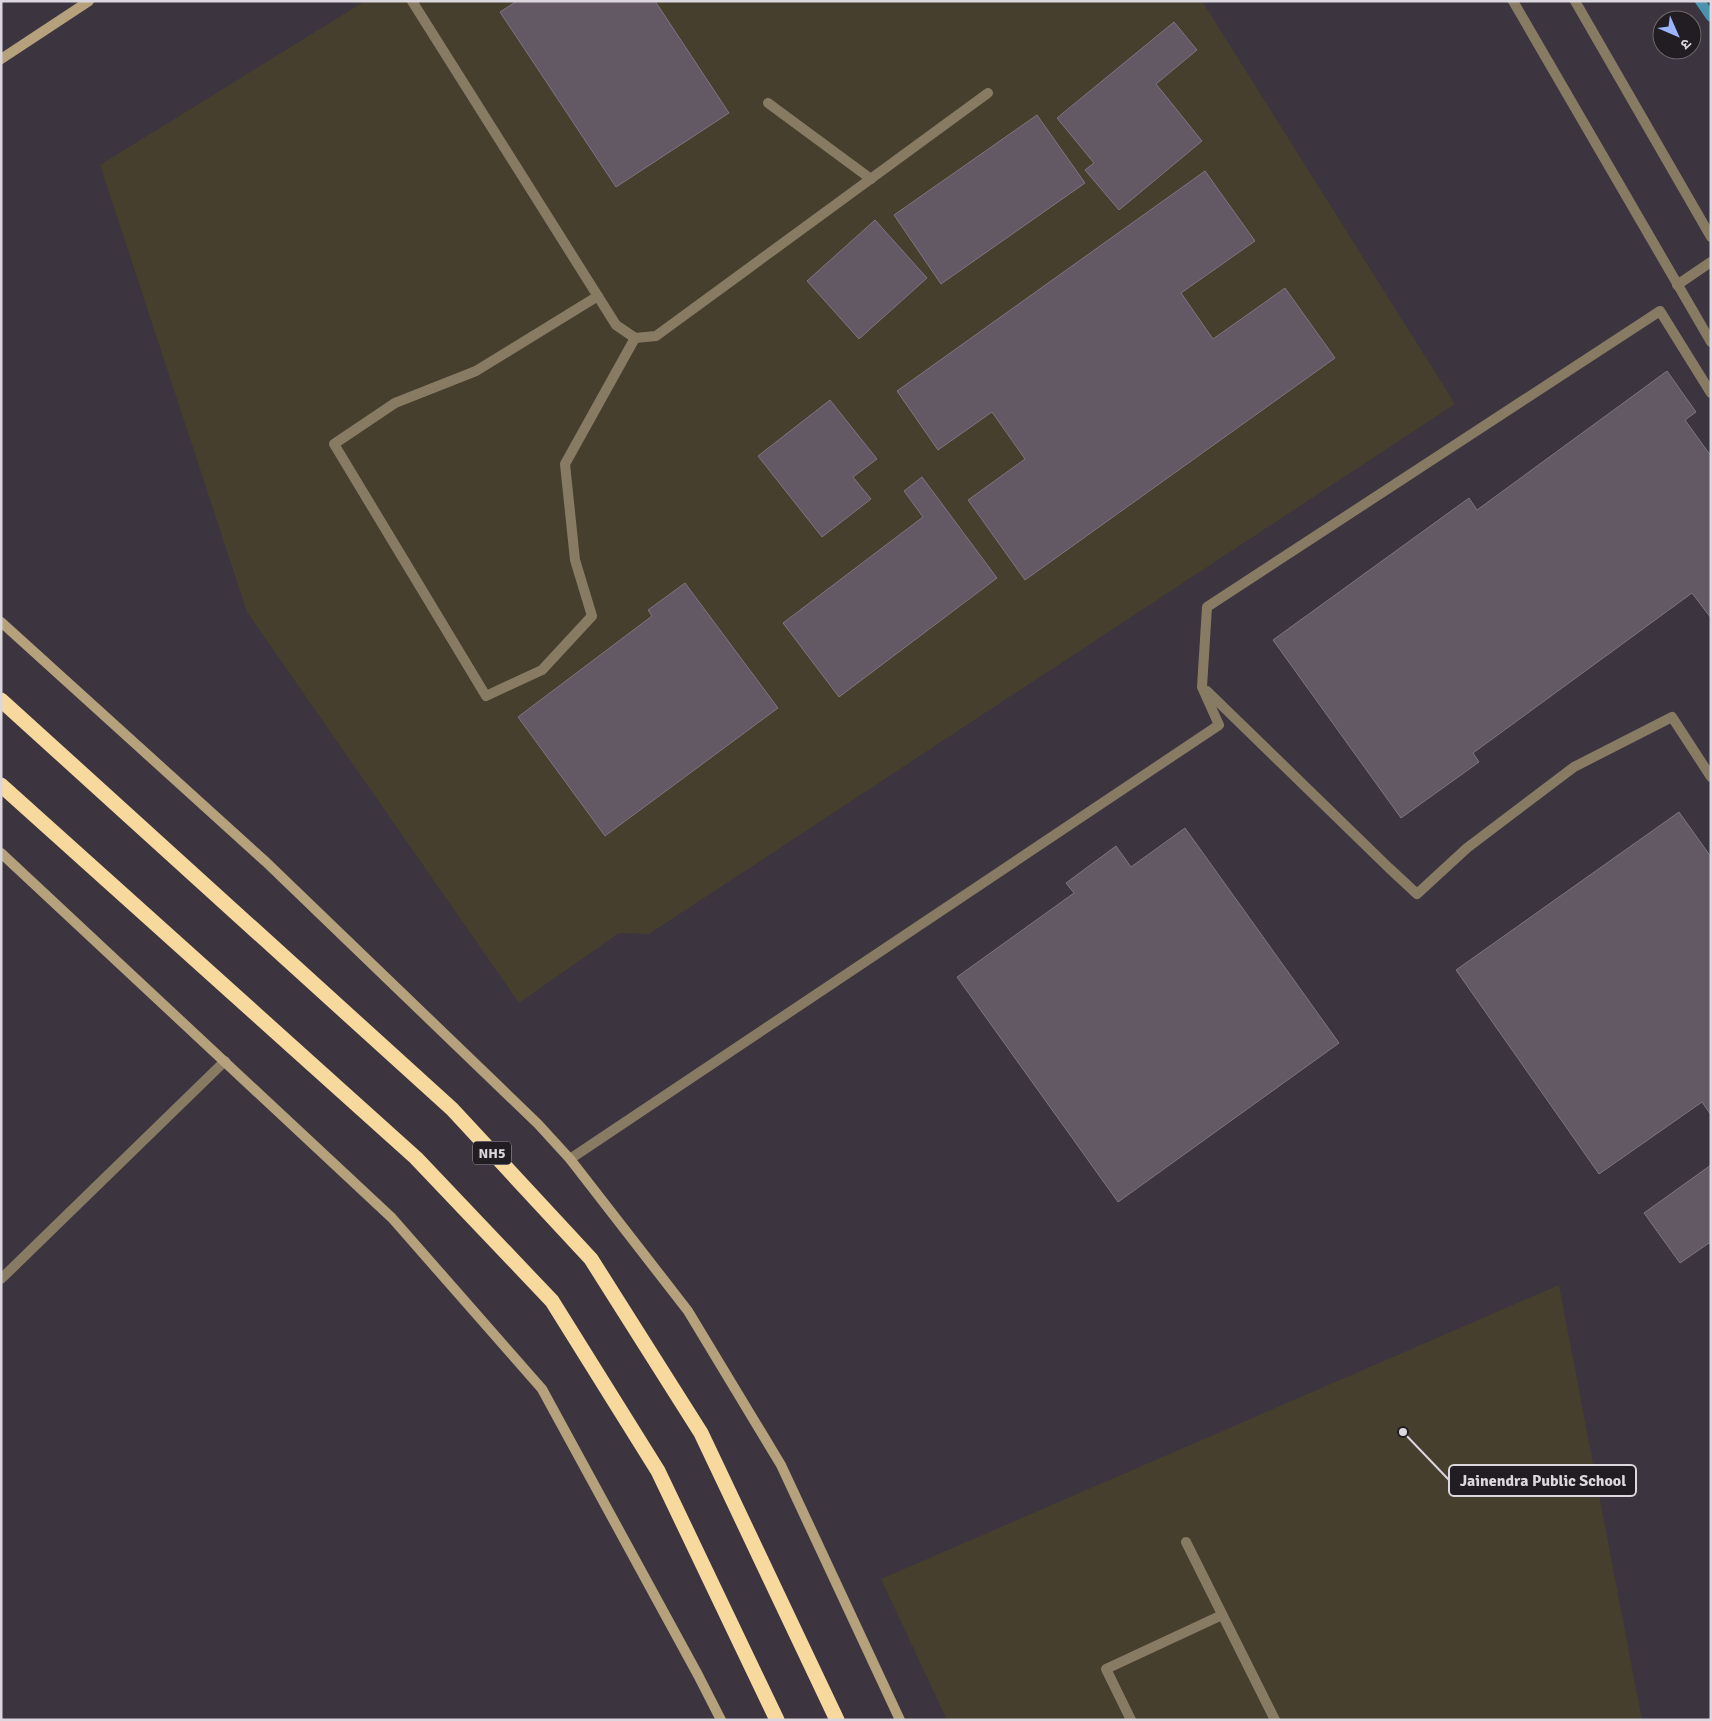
<svg xmlns="http://www.w3.org/2000/svg" width="1712" height="1721" viewBox="0 0 1712 1721" font-family="Signika,'Noto Sans Devanagari',sans-serif">
	<rect width="100%" height="100%" fill="#3c343f"/>
	<g fill="#463f2d">
		<polygon points="365,1 1202,1 1455,404 649,934 619,933 519,1003 247,612 100,165"/>
		<polygon points="1559,1285 1642,1720 947,1720 881,1579"/>
	</g>
	<g fill="none" stroke-linecap="round" stroke-linejoin="round">
		<polyline stroke="#4b92af" stroke-width="10" points="1700,1 1711,17"/>
	</g>
	<g fill="#625965" stroke="#7e7581">
		<polygon points="517,1 655,1 729,113 616,187 500,12"/>
		<polygon points="1174,22 1197,50 1156,84 1202,141 1119,210 1085,170 1094,163 1057,118"/>
		<polygon points="1037,115 1085,183 941,284 894,215"/>
		<polygon points="1205,171 1255,241 1181,293 1213,339 1285,288 1335,358 1025,580 968,500 1025,459 992,412 938,450 897,391"/>
		<polygon points="875,220 927,278 859,339 807,281"/>
		<polygon points="1667,371 1696,412 1685,420 1711,456 1711,618 1692,593 1473,753 1479,762 1401,818 1273,640 1469,498 1477,510"/>
		<polygon points="830,400 877,459 853,477 871,499 822,537 758,456"/>
		<polygon points="922,477 997,578 839,697 783,623 923,517 904,491"/>
		<polygon points="685,583 778,708 605,836 518,717 652,616 648,610"/>
		<polygon points="1679,812 1711,857 1711,1115 1702,1102 1599,1174 1456,970"/>
		<polygon points="1185,828 1339,1043 1118,1202 957,977 1074,893 1066,883 1116,846 1131,867"/>
		<polygon points="1711,1165 1711,1245 1709,1243 1680,1263 1644,1213"/>
	</g>
	<g fill="none" stroke-linecap="round" stroke-linejoin="round">
		<g stroke="#887b64" stroke-width="10">
			<polyline points="412,1 616,325 635,338 656,336 988,93"/>
			<polyline points="768,103 871,179"/>
			<polyline points="598,296 476,371 395,403 334,444 486,696 542,670 592,616 575,560 565,464 635,338"/>
			<polyline points="1186,1542 1275,1720"/>
			<polyline points="1131,1720 1106,1669 1222,1615"/>
		</g>
		<g stroke="#887b64" stroke-width="10">
			<polyline points="1513,1 1711,342"/>
			<polyline points="1575,1 1711,237"/>
			<polyline points="1677,285 1711,262"/>
			<polyline points="1207,691 1389,868 1417,894 1467,848 1574,767 1672,717 1711,777"/>
			<polyline points="570,1159 1219,725 1202,687 1207,607 1660,311 1711,393"/>
			<polyline points="1,1279 225,1061"/>
		</g>
		<g stroke="#b5a17b" stroke-width="10">
			<polyline points="1,59 89,1"/>
			<polyline points="1,622 266,862 538,1124 570,1159 688,1311 781,1465 900,1720"/>
			<polyline points="1,853 392,1218 542,1389 698,1675 721,1720"/>
		</g>
		<g stroke="#f7d89d" stroke-width="15">
			<polyline points="1,700 452,1109 591,1259 701,1433 837,1720"/>
			<polyline points="1,785 416,1158 552,1301 658,1471 777,1720"/>
		</g>
	</g>
	<g text-anchor="middle" stroke-width="4" stroke-linejoin="round" paint-order="stroke">
		<rect fill="#211d22" stroke="#a49fa6" stroke-width="1" x="473" y="1141.5" width="38" height="23" rx="4"/>
		<g font-size="14" font-weight="bold" fill="#dcd7de">
			<text x="492" y="1158">NH5</text>
		</g>
	</g>
	<path fill="none" stroke="#dcd7de" stroke-width="2" d="M1403 1432L1449 1480"/>
	<circle fill="#dcd7de" stroke="#211d22" stroke-width="2" cx="1403" cy="1432" r="5"/>
	<rect fill="#211d22" stroke="#dcd7de" stroke-width="2" x="1449" y="1465" width="187" height="31" rx="5"/>
	<g font-size="16" text-anchor="middle" font-weight="bold" fill="#dcd7de">
		<text x="1543" y="1486">Jainendra Public School</text>
	</g>
	<rect width="1712" height="1721" fill="none" stroke="#dcd7de" stroke-width="5"/>
	<g transform="translate(1677 35) rotate(135)"><circle r="24" fill="#211d22" stroke="#6c676d"/>
	<path d="M0-4L9 19L0 12L-9 19Z" fill="#9ab5fd"/>
	<text y="-8" font-size="14" font-weight="bold" text-anchor="middle" fill="#dcd7de">उ</text>
	</g>
</svg>
